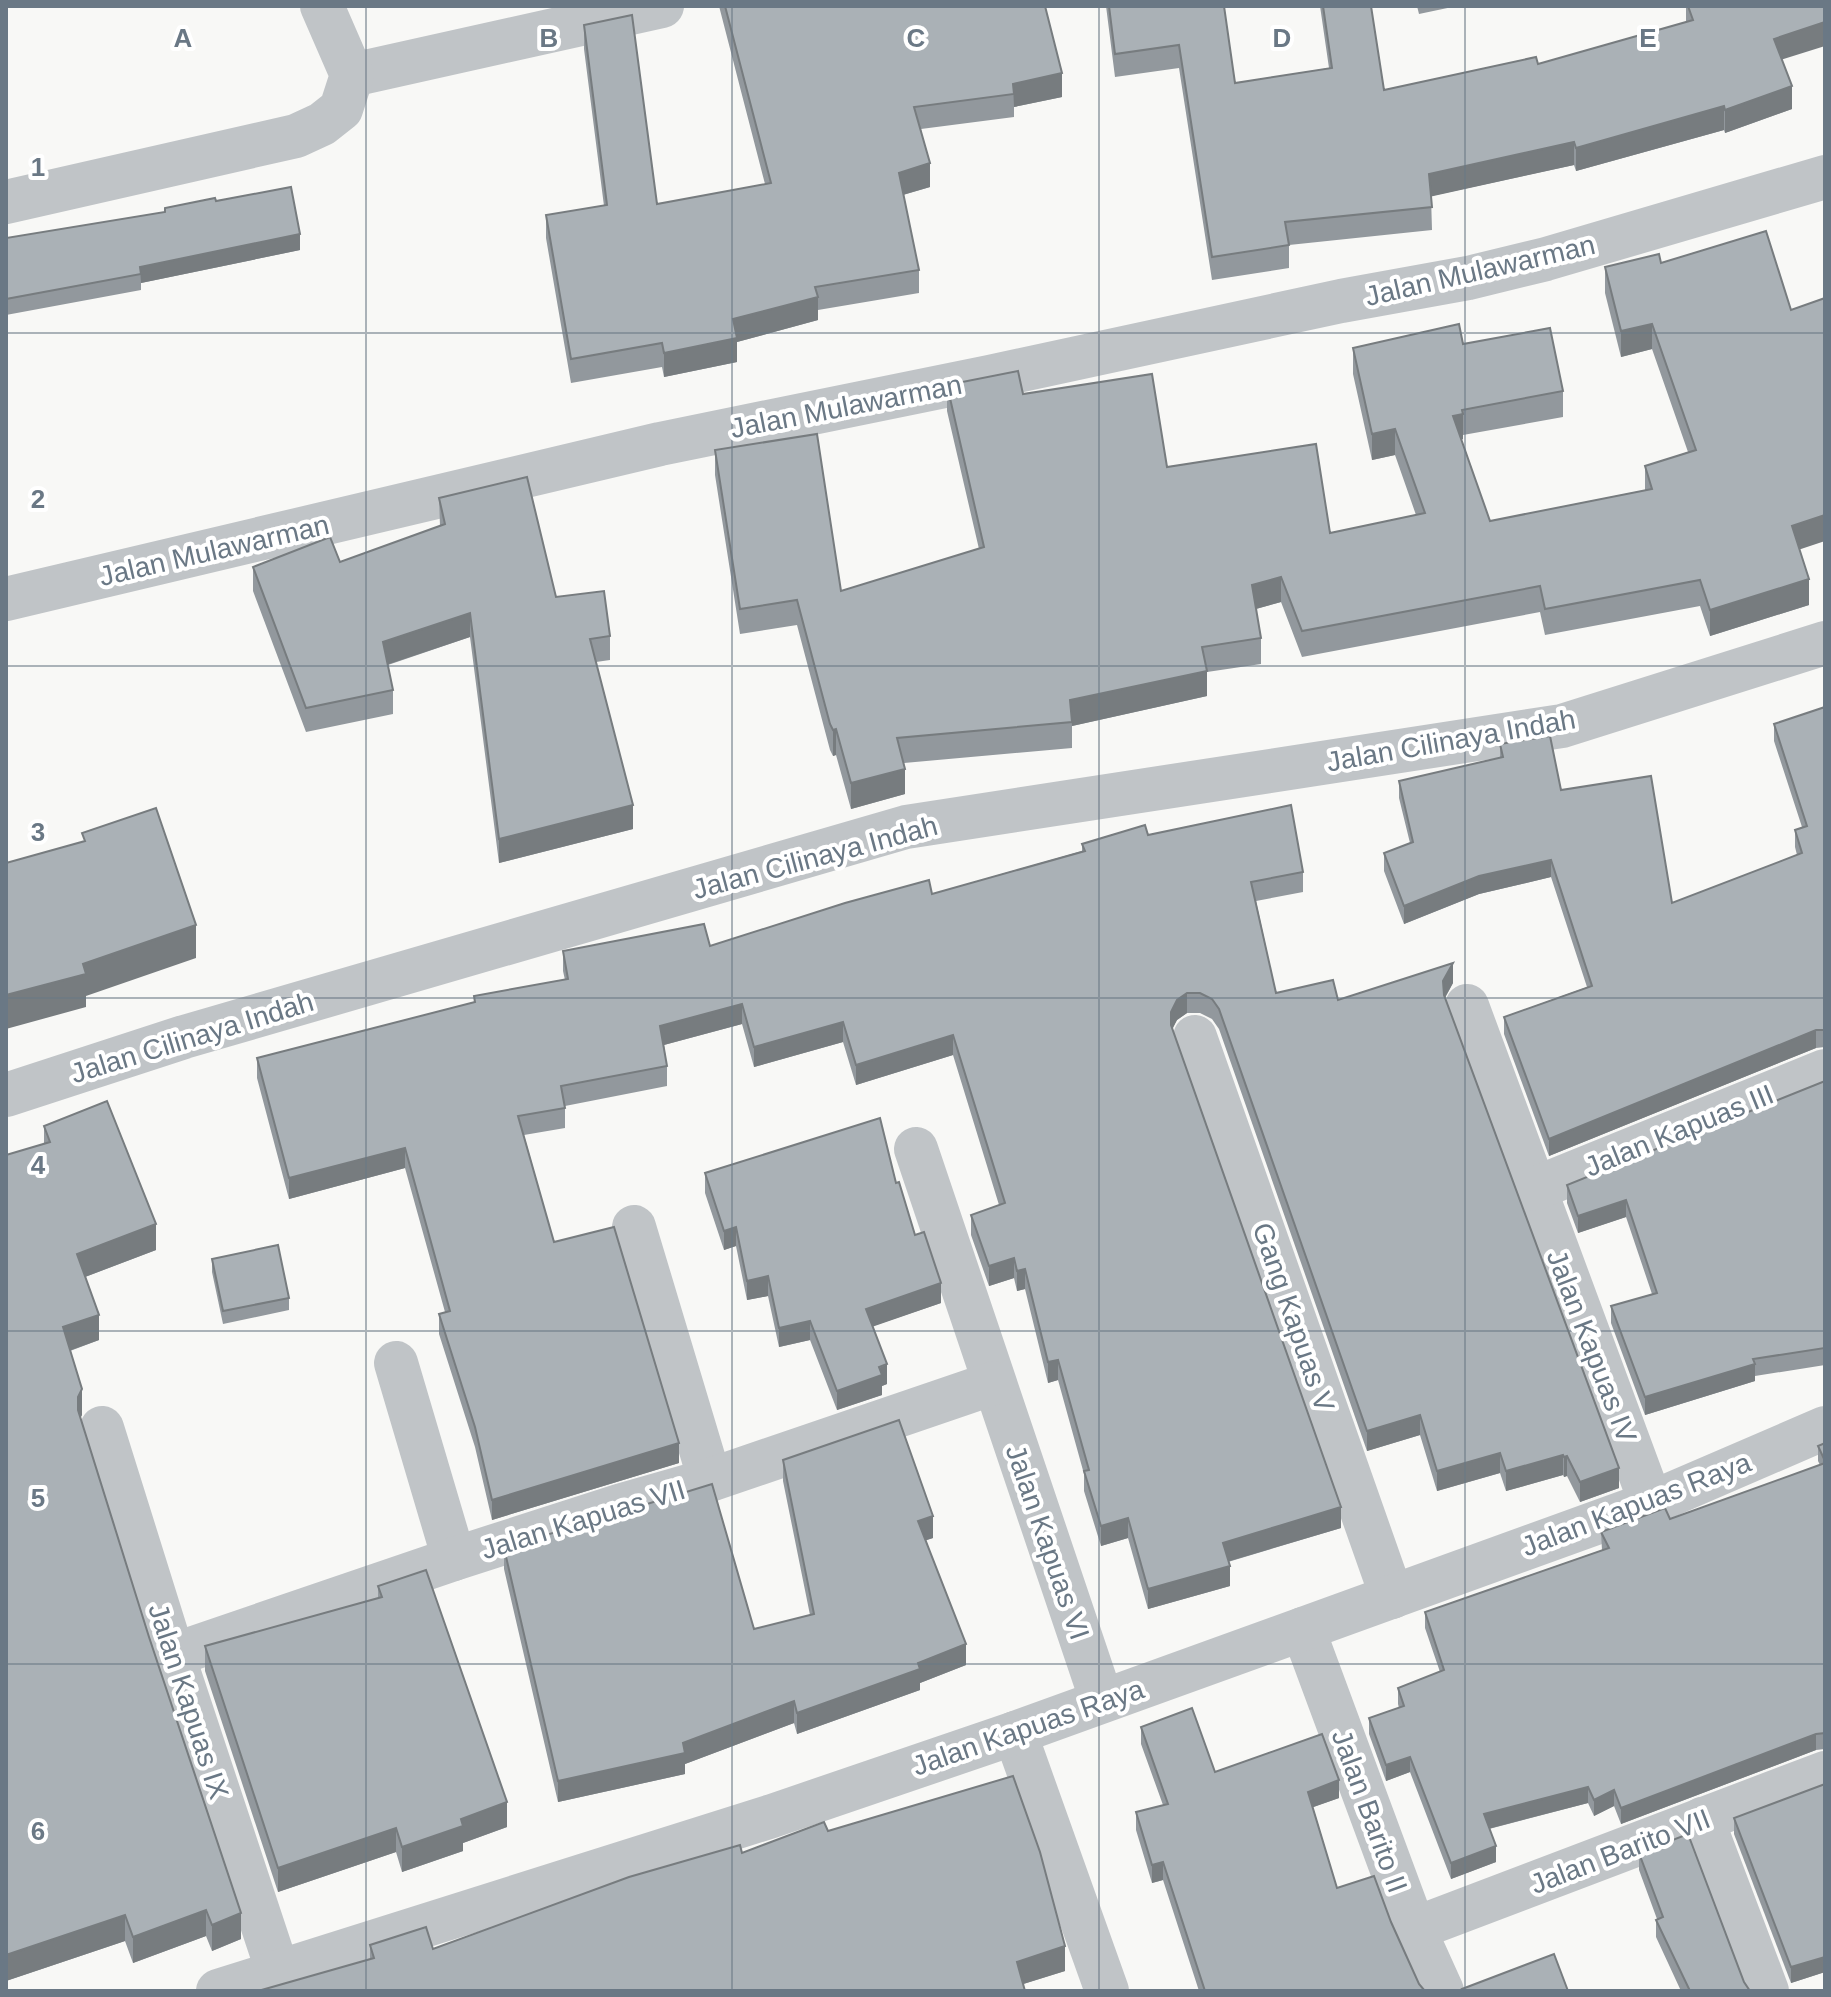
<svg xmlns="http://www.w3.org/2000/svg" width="1831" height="1997" viewBox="0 0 1831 1997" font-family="Helvetica,sans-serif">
	<rect width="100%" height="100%" fill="#f8f8f6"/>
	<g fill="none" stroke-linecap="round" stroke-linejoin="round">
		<g stroke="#c0c4c7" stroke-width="44">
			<polyline points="352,75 662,6"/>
			<polyline points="6,202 296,136 322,124 341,109 352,75 322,6"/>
			<polyline points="6,599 660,444 989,377 1341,301 1468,278 1546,259 1825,177"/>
			<polyline points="1467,1006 1651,1503"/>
			<polyline points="1195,1037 1392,1597"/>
			<polyline points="6,1095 184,1037 906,827 1562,726 1825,643"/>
			<polyline points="916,1149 1102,1701"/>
			<polyline points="1534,1189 1825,1071"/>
			<polyline points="634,1227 710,1480"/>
			<polyline points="396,1363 454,1559"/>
			<polyline points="102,1428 173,1655 278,1972"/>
			<polyline points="1303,1629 1414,1929 1442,1991"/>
			<polyline points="173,1655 454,1559 619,1506 710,1480 994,1383"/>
			<polyline points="1015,1733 1107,1991"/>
			<polyline points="1702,1819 1767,1991"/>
			<polyline points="1414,1929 1825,1773"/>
			<polyline points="218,1991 772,1816 1015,1733 1651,1503 1825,1428"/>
		</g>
	</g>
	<g fill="#92989d">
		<polygon points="719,6 1045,6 1062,97 1014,107 1014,117 921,129 930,187 903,195 919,270 919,293 818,310 818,320 737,342 737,362 664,377 662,367 571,383 546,238 546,215 604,206 584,49 584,25 657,204 765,184"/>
		<polygon points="1106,6 1224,6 1235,83 1329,68 1320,6 1371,6 1384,90 1538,64 1686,22 1686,6 1825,6 1782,60 1792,109 1725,133 1724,130 1576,171 1574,165 1431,196 1432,230 1289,245 1289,268 1212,280 1179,68 1115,77"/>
		<polygon points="1417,6 1457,6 1419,14"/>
		<polygon points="216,201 300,250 141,283 141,290 6,315 6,238 165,212"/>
		<polygon points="1661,263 1799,549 1809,605 1710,636 1700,606 1545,635 1540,612 1302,657 1281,602 1256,609 1261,638 1261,664 1207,672 1207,696 1072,726 1072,748 904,763 905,794 851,809 836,755 833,756 830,750 797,625 740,634 715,475 715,450 841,591 979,549 947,411 947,385 1023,394 1167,467 1330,533 1416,515 1395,455 1372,460 1353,374 1353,348 1463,344 1563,391 1563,417 1463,435 1463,439 1461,440 1490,521 1645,490 1645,466 1688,452 1652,349 1621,357 1605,293 1605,267"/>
		<polygon points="439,498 556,597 610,636 610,660 596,662 633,829 499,863 470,637 388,665 393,690 393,714 306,732 253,591 253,567 340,562 440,526"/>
		<polygon points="1825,707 1825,1047 1816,1048 1549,1156 1504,1034 1504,1017 1587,987 1551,877 1479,894 1404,924 1384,871 1384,853 1410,843 1399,798 1399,781 1500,758 1500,744 1561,790 1672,903 1797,855 1795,847 1795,830 1802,827 1774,741 1774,724"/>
		<polygon points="1148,835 1303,872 1303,892 1256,901 1276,993 1338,1000 1453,983 1445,998 1619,1488 1580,1502 1567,1476 1564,1477 1563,1475 1506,1491 1500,1473 1437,1491 1420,1435 1367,1451 1219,1029 1212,1019 1200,1013 1187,1013 1177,1020 1172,1028 1341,1528 1228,1562 1230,1586 1148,1609 1128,1538 1101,1546 1084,1491 1084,1474 1058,1380 1048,1383 1025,1289 1017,1291 1014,1278 989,1286 971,1235 971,1215 999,1205 953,1055 856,1085 843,1042 754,1067 742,1024 664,1045 667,1066 667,1086 565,1106 565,1128 524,1135 554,1242 679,1463 492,1520 475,1447 439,1334 439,1314 445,1312 405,1168 289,1199 257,1078 257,1058 474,1002 474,996 565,980 563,971 563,951 710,946 932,894 1082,851 1082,844"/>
		<polygon points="1825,1081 1825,1365 1755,1376 1755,1381 1645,1415 1611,1323 1611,1306 1652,1294 1626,1217 1578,1233 1567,1203 1567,1185"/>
		<polygon points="44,1126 156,1250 85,1277 99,1340 70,1351 82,1415 80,1417 241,1939 212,1951 206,1936 133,1963 125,1941 6,1981 6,1155 44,1144"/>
		<polygon points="705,1173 896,1183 915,1235 941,1303 873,1326 887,1384 882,1386 882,1395 837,1410 810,1340 779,1347 768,1296 747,1300 736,1246 724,1250 705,1193"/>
		<polygon points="212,1259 289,1298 289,1310 223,1324 212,1272"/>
		<polygon points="1825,1443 1825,1749 1816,1750 1621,1824 1614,1806 1594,1816 1588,1803 1489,1829 1496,1862 1451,1879 1410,1772 1386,1781 1369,1734 1369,1718 1399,1708 1398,1704 1398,1688 1440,1672 1425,1628 1425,1612 1602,1550 1601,1532 1670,1519 1820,1465 1818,1461 1818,1446"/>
		<polygon points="783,1460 933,1538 926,1540 966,1665 920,1683 920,1690 797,1734 794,1723 685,1764 685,1774 558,1802 504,1569 504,1548 754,1629 810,1615 783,1481"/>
		<polygon points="378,1586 507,1827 463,1843 463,1851 402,1872 396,1852 278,1892 205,1671 205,1646 378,1598"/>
		<polygon points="1141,1727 1215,1772 1339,1798 1313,1807 1337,1888 1391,1922 1419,1984 1425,1991 1199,1991 1163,1880 1152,1883 1136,1830 1136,1812 1163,1805 1141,1744"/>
		<polygon points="1825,1784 1825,1972 1791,1983 1734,1834 1734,1818"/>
		<polygon points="828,1831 1065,1971 1023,1984 370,1959 370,1945 433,1949 742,1853"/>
		<polygon points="1639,1853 1744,1982 1750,1991 1681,1991 1656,1937 1656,1920 1657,1919 1639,1870"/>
	</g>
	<g fill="#777c7f">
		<polygon points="1825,22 1825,46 1774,62 1774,39"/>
		<polygon points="1062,73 1062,97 1014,107 1013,84"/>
		<polygon points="1792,86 1792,109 1725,133 1725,110"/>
		<polygon points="1724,106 1724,130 1576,171 1576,148"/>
		<polygon points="1574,142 1574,165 1429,197 1429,174"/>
		<polygon points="930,163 930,187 899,196 899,173"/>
		<polygon points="300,234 300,250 141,283 140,267"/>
		<polygon points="818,297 818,320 737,342 737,362 664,377 664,353 733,319"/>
		<polygon points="1652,324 1652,349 1621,357 1621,331"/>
		<polygon points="1463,414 1463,439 1453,442 1453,416"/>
		<polygon points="1395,429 1395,455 1372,460 1372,434"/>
		<polygon points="1825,515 1825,541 1792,552 1792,526"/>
		<polygon points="1281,577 1281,602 1252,610 1252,585"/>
		<polygon points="1809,579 1809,605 1710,636 1710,610"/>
		<polygon points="470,613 470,637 383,666 383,642"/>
		<polygon points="1207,671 1207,696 1072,726 1070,700"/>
		<polygon points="836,729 836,755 833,756 833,730"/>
		<polygon points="905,769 905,794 851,809 851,783"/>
		<polygon points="633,805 633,829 499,863 499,839"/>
		<polygon points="1551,860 1551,877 1479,894 1404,924 1404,906 1479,876"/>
		<polygon points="196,925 196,958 86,996 86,1007 6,1029 6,995 83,964"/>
		<polygon points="1453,963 1453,983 1443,1001 1443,981"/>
		<polygon points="1187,993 1187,1013 1177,1020 1171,1032 1171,1012 1177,1000"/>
		<polygon points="742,1004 742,1024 660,1046 660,1026"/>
		<polygon points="843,1022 843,1042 754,1067 754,1047"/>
		<polygon points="1816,1030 1816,1048 1549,1156 1549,1139"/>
		<polygon points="953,1035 953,1055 856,1085 856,1065"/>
		<polygon points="405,1148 405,1168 289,1199 289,1178"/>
		<polygon points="1626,1200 1626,1217 1578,1233 1578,1216"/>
		<polygon points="156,1224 156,1250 77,1280 77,1254"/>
		<polygon points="736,1227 736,1246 724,1250 724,1231"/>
		<polygon points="1014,1258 1014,1278 989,1286 989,1266"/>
		<polygon points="1025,1269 1025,1289 1017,1291 1017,1271"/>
		<polygon points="768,1276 768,1296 747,1300 747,1281"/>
		<polygon points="941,1283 941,1303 866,1329 866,1309"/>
		<polygon points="99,1315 99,1340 63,1353 63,1327"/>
		<polygon points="810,1321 810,1340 779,1347 779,1328"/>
		<polygon points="1058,1360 1058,1380 1048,1383 1048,1362"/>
		<polygon points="887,1364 887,1384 882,1386 882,1395 837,1410 837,1391"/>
		<polygon points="1755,1364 1755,1381 1645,1415 1645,1397"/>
		<polygon points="82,1389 82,1415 78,1423 78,1397"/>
		<polygon points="1420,1415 1420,1435 1367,1451 1367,1431"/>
		<polygon points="679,1443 679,1463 492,1520 492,1500"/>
		<polygon points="1500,1453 1500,1473 1437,1491 1437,1471"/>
		<polygon points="1563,1455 1563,1475 1506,1491 1506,1471"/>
		<polygon points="1567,1456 1567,1476 1564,1477 1564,1457"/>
		<polygon points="1619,1468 1619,1488 1580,1502 1580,1482"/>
		<polygon points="1341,1507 1341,1528 1223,1563 1223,1543"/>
		<polygon points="933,1516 933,1538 918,1543 918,1521"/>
		<polygon points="1128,1518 1128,1538 1101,1546 1101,1526"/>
		<polygon points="1230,1566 1230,1586 1148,1609 1148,1589"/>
		<polygon points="966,1644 966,1665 920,1683 920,1690 797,1734 797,1713"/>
		<polygon points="794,1701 794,1723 685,1764 685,1774 558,1802 558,1781 683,1743"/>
		<polygon points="1816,1734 1816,1750 1621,1824 1621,1808"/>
		<polygon points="1410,1757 1410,1772 1386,1781 1386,1765"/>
		<polygon points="1339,1780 1339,1798 1308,1809 1308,1792"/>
		<polygon points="1588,1787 1588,1803 1484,1830 1484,1814"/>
		<polygon points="1614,1790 1614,1806 1594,1816 1594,1800"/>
		<polygon points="507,1802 507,1827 463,1843 463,1851 402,1872 402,1847 461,1819"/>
		<polygon points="396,1828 396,1852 278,1892 278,1868"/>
		<polygon points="1496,1846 1496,1862 1451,1879 1451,1863"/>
		<polygon points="1163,1862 1163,1880 1152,1883 1152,1865"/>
		<polygon points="206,1910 206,1936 133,1963 133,1937"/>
		<polygon points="241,1913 241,1939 212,1951 212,1925"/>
		<polygon points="125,1915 125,1941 6,1981 6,1955"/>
		<polygon points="1065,1946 1065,1971 1017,1986 1017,1962"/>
		<polygon points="1825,1957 1825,1972 1791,1983 1791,1967"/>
	</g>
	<g fill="#aab1b6" stroke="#777c7f" stroke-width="2">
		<polygon points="725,6 1045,6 1062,73 1013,84 1014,94 914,107 930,163 899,173 919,270 815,287 818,297 733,319 737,338 664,353 662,343 571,359 546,215 607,205 584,25 632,15 657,204 771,183"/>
		<polygon points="1109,6 1224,6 1235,83 1332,68 1323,6 1371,6 1384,90 1536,57 1538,64 1693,20 1688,6 1825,6 1825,22 1774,39 1792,86 1725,110 1724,106 1576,148 1574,142 1429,174 1432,207 1285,222 1289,245 1212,257 1179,45 1115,54"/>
		<polygon points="291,187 300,234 140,267 141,274 6,299 6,238 165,212 165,208 215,198 216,201"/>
		<polygon points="1766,231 1791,310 1825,298 1825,515 1792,526 1809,579 1710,610 1700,580 1545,609 1540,586 1302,631 1281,577 1252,585 1261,638 1202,647 1207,671 1070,700 1072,722 897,738 905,769 851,783 836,729 833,730 830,724 797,600 740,609 715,450 817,434 841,591 984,547 947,385 1018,371 1023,394 1152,374 1167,467 1316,444 1330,533 1425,513 1395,429 1372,434 1353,348 1459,324 1463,344 1550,328 1563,391 1462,410 1463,414 1453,416 1490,521 1652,489 1645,466 1696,450 1652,324 1621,331 1605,267 1659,254 1661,263"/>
		<polygon points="527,477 556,597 604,591 610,636 590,639 633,805 499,839 470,613 383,642 393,690 306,708 253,567 330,537 340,562 445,524 439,498"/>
		<polygon points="1825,707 1825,1030 1816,1030 1549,1139 1504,1017 1592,986 1551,860 1479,876 1404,906 1384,853 1413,842 1399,781 1503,757 1500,744 1550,736 1561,790 1651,776 1672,903 1802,853 1795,830 1807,826 1774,724"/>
		<polygon points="1291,805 1303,872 1251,882 1276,993 1333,980 1338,1000 1453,963 1443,981 1444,995 1619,1468 1580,1482 1567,1456 1564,1457 1563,1455 1506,1471 1500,1453 1437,1471 1420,1415 1367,1431 1219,1009 1212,999 1200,993 1187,993 1177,1000 1171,1012 1171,1025 1341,1507 1223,1543 1230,1566 1148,1589 1128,1518 1101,1526 1084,1471 1089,1470 1058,1360 1048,1362 1025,1269 1017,1271 1014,1258 989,1266 971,1215 1005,1203 953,1035 856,1065 843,1022 754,1047 742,1004 660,1026 667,1066 561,1086 565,1108 518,1116 554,1242 614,1227 679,1443 492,1500 475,1427 439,1314 450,1311 405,1148 289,1178 257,1058 475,1002 474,996 568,979 563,951 704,924 710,946 845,903 929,880 932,894 1085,851 1082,844 1145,825 1148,835"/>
		<polygon points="156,808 196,925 83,964 86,974 6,995 6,863 85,841 82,833"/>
		<polygon points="1825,1081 1825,1348 1753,1359 1755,1364 1645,1397 1611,1306 1657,1293 1626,1200 1578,1216 1567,1185"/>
		<polygon points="107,1101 156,1224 77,1254 99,1315 63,1327 82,1389 78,1397 78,1410 149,1637 241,1913 212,1925 206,1910 133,1937 125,1915 6,1955 6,1155 50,1142 44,1126"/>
		<polygon points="880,1118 896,1183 899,1182 915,1235 924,1232 941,1283 866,1309 887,1364 879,1367 882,1375 837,1391 810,1321 779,1328 768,1276 747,1281 736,1227 724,1231 705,1173"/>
		<polygon points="278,1245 289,1298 223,1311 212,1259"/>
		<polygon points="899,1420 933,1516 918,1521 966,1644 918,1663 920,1669 797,1713 794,1701 683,1743 685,1753 558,1781 504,1548 712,1484 754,1629 814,1614 783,1460"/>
		<polygon points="1825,1443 1825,1461 1818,1446"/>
		<polygon points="1825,1463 1825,1733 1816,1734 1621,1808 1614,1790 1594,1800 1588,1787 1484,1814 1496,1846 1451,1863 1410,1757 1386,1765 1369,1718 1404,1706 1398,1688 1444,1670 1425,1612 1609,1548 1601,1532 1665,1508 1670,1519"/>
		<polygon points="426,1570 507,1802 461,1819 463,1826 402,1847 396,1828 278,1868 205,1646 382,1597 378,1586"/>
		<polygon points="1192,1708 1215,1772 1322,1734 1339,1780 1308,1792 1337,1888 1374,1876 1391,1922 1419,1984 1425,1991 1205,1991 1163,1862 1152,1865 1136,1812 1168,1804 1141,1727"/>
		<polygon points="1013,1776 1040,1852 1065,1946 1017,1962 1025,1991 258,1991 374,1958 370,1945 426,1927 433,1949 629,1877 740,1845 742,1853 824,1822 828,1831"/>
		<polygon points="1825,1784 1825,1957 1791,1967 1734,1818"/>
		<polygon points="1688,1834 1744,1982 1750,1991 1690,1991 1656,1920 1663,1917 1639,1853"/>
		<polygon points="1554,1954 1568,1991 1459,1991 1462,1989"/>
	</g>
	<path fill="none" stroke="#6a7885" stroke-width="2" stroke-opacity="0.55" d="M366,6V1991M732,6V1991M1099,6V1991M1465,6V1991M6,333H1825M6,666H1825M6,998H1825M6,1331H1825M6,1664H1825"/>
	<g text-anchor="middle" stroke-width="8" stroke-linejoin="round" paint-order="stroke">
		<g font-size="28" fill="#6a7885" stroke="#fff">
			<text transform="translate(1480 270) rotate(-13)" y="10">Jalan Mulawarman</text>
			<text transform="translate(846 406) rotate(-11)" y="10">Jalan Mulawarman</text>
			<text transform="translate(214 550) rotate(-13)" y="10">Jalan Mulawarman</text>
			<text transform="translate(1451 740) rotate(-10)" y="10">Jalan Cilinaya Indah</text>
			<text transform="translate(815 857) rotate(-15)" y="10">Jalan Cilinaya Indah</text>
			<text transform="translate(192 1037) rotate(-17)" y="10">Jalan Cilinaya Indah</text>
			<text transform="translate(1679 1130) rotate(-22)" y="10">Jalan Kapuas III</text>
			<text transform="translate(1294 1317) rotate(71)" y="10">Gang Kapuas V</text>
			<text transform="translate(1592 1346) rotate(69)" y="10">Jalan Kapuas IV</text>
			<text transform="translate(1636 1504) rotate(-21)" y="10">Jalan Kapuas Raya</text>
			<text transform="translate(583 1519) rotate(-17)" y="10">Jalan Kapuas VII</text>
			<text transform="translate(1048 1542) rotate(71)" y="10">Jalan Kapuas VI</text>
			<text transform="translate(189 1701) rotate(72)" y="10">Jalan Kapuas IX</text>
			<text transform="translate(1028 1727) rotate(-19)" y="10">Jalan Kapuas Raya</text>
			<text transform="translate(1370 1811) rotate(70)" y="10">Jalan Barito II</text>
			<text transform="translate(1620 1851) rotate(-21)" y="10">Jalan Barito VII</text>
		</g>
	</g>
	<g font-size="26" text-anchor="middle" font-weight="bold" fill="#6a7885" stroke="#fff" stroke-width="8" stroke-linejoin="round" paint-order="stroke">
		<text x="183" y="47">A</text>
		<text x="549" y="47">B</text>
		<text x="916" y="47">C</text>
		<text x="1282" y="47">D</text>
		<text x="1648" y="47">E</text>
		<text x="38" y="176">1</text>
		<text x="38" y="508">2</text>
		<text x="38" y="841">3</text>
		<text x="38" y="1174">4</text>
		<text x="38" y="1507">5</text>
		<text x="38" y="1840">6</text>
	</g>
	<rect width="1831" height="1997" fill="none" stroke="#6a7885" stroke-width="16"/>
</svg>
